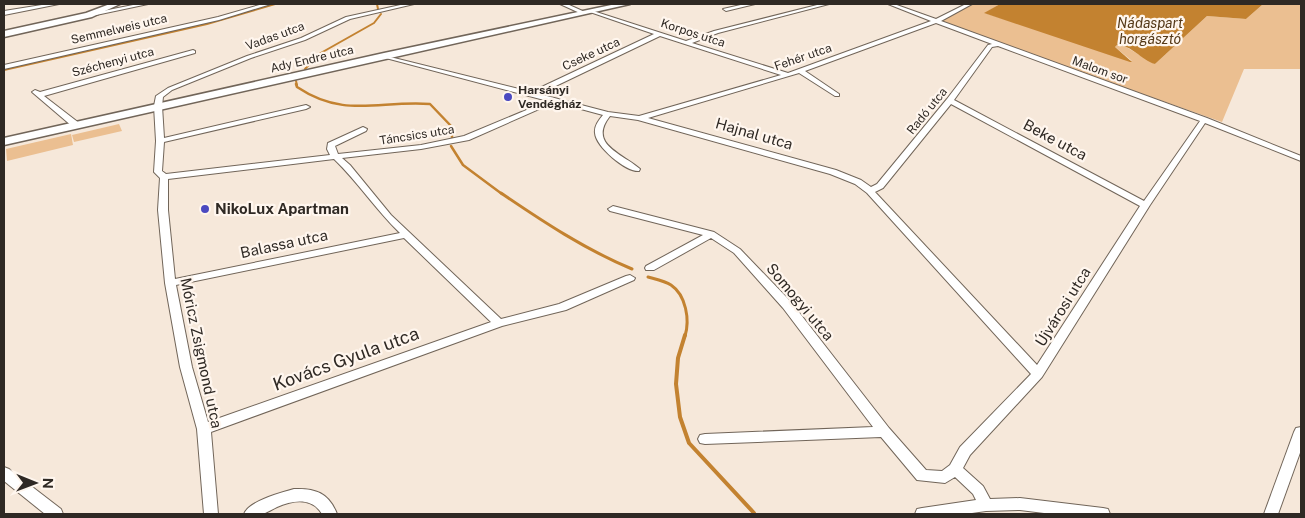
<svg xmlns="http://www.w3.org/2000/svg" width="1305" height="518" viewBox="0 0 1305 518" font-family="'Public Sans',sans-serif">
	<rect width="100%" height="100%" fill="#f6e8da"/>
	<g fill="#ebbf91">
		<polygon points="970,4 1000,4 985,13 1132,61 1115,47 1117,45 1126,47 1155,64 1207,16 1246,19 1262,5 1260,4 1301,4 1301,69 1244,69 1222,122 936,21"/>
		<polygon points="119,124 122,131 74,142 72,135"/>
		<polygon points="71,134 73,145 7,161 6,149"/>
	</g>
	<path fill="#c38230" d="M1000,4H1260L1262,5L1246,19L1207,16L1155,64C1141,60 1132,45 1117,45L1115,47L1132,62H1130L984,13Z"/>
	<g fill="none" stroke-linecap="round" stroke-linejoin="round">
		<g stroke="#c38230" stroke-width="2">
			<polyline points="377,4 378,9"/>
			<polyline points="305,69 319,54 374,23 381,14"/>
			<polyline points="4,70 207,24 275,4"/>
			<polyline points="296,81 297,85"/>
		</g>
		<g stroke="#c38230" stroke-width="2.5">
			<path d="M296,84L297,87C345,119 379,100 430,104L452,127V139"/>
			<polyline points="451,146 463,165 502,194"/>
		</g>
		<g stroke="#c38230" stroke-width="3">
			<path d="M501,193C542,221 586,250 632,269"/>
			<path d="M648,277C655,279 665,281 671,285C686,295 690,320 685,336"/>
		</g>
		<polyline stroke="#c38230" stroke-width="4" points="685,335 678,358 676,384 680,417 689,443 754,513"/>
		<g stroke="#716559" stroke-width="2">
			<g id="street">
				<polygon points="48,4 59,4 4,15 4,11"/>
				<polygon points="138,4 148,4 96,15 93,13"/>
				<polygon points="263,4 271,4 219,20 4,69 4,65 218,17"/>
				<path d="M405,4H414L350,19L305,40L251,58L172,90L163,97L162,106L164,138L306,105L310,107L306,109L164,142L162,171L166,174L330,155L327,149L328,143L363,127L367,129L366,131L335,146L338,154L421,145L464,136L548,101L382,57V55L531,92L654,34L590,12V10L686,41L714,31L821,4H829L718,33L692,43L788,73L931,21L888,4H894L936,19L966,4H972L941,21L1207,118L1301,156V161L1205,123L1150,205L1042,377L970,455L963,468L983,486L990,499L1020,498L1103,508L1108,509L1110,514H1052L1020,510L986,511L965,514H915L917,509L922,508L976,500L973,494L955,477L945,483L917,480L881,437L705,444L700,443L698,439L700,435L705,434L873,427L783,308L734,253L711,238L654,270H646L645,268L646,266L703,235L610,211L608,209L613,206L714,232L740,249L791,302L889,428L926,470L942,471L950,465L960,447L1031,374L867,193L855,184L830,174L638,120L610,116C587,145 624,154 640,169L639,171C626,172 596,147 595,133C594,126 599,120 603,115L555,102L469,140L421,149L342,158L350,165L391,215L501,319L559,304L626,276L630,275L635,278L634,280L566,310L502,326L211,432L218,514H204L197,429L180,367L165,283L158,210L160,178L154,172L156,141L154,106L156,96L168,88L247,56L301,38L346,17ZM936,23L992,44L988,45L947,99L877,184L871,187L861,180L836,170L648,118L799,73L835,96H839V94L805,71ZM660,36L781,75L639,116L608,112L539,94ZM998,46L1200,121L1144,201L954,100L992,47ZM951,104L1140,206L1037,365L875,192L883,188ZM334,159C358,182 376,210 400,233L175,279L168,210V179ZM404,238L491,322L208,422L192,367L176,285Z"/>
				<polygon points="560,4 567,4 587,13 582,14"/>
				<polygon points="745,4 755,4 726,11 723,9"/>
				<polygon points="193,50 195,51 195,53 44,96 79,123 79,127 73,127 32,92 35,90 40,92"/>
				<polygon points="1301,427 1301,450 1278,514 1264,514 1294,432 1296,428"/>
				<polygon points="4,467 9,469 61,509 63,514 45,514 4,481"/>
				<path d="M294,489C315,488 329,493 337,514H322C312,497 293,500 277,507C273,509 268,512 263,514C258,516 250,514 244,514C249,501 280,493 294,489Z"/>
			</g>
		</g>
		<g stroke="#716559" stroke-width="3">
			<g id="secondary">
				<polygon points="110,4 120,4 92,17 4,37 4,31 86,13"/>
				<polygon points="616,4 630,4 4,145 4,138 384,53"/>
			</g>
		</g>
		<use href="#street" fill="#fff" fill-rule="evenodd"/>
		<use href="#secondary" fill="#fff" fill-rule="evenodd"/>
	</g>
	<g fill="#4b49c0" stroke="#fff6ee" stroke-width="2">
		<circle cx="508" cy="97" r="5"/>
		<circle cx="205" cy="209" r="5"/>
	</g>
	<g text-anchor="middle" stroke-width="4.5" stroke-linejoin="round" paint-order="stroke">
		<g font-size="12" fill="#2f2924" stroke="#fff6ee">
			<text transform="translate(119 29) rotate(-13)" y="4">Semmelweis utca</text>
			<text transform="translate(693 33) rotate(18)" y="4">Korpos utca</text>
			<text transform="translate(275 36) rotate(-20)" y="4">Vadas utca</text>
			<text transform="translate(591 54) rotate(-25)" y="4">Cseke utca</text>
			<text transform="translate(803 57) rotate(-19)" y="4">Fehér utca</text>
			<text transform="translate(312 59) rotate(-13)" y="4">Ady Endre utca</text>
			<text transform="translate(113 62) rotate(-15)" y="4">Széchenyi utca</text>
			<text transform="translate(1100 70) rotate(20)" y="4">Malom sor</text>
			<text transform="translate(927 111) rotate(-51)" y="4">Radó utca</text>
			<text transform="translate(417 135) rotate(-9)" y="4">Táncsics utca</text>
		</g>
		<g font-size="12" font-weight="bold" fill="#2f2924" stroke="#fff6ee" text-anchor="start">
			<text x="518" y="94">Harsányi<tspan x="518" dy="14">Vendégház</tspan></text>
		</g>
		<g font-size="14" font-style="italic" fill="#553918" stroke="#fff6ee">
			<text x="1150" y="28">Nádaspart<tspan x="1150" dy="16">horgásztó</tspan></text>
		</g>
		<g font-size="15" fill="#2f2924" stroke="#fff6ee">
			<text transform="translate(754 134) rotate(16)" y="5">Hajnal utca</text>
			<text transform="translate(1055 140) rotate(28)" y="5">Beke utca</text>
			<text transform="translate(284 244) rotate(-12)" y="5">Balassa utca</text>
			<text transform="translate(800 302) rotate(50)" y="5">Somogyi utca</text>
			<text transform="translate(1063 307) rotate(-58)" y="5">Újvárosi utca</text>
			<text transform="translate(201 353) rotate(78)" y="5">Móricz Zsigmond utca</text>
		</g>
		<g font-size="15" font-weight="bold" fill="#2f2924" stroke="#fff6ee" text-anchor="start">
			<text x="215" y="214">NikoLux Apartman</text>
		</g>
		<g font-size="18" fill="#2f2924" stroke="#fff6ee">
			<text transform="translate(346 359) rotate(-20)" y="6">Kovács Gyula utca</text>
		</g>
	</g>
	<rect width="1305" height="518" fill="none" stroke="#2f2924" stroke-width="10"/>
	<g transform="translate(35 483) rotate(91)" stroke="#fff6ee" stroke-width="4" paint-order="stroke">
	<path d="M0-4L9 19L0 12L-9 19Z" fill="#2f2924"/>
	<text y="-8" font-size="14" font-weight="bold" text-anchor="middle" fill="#2f2924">N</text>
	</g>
</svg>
